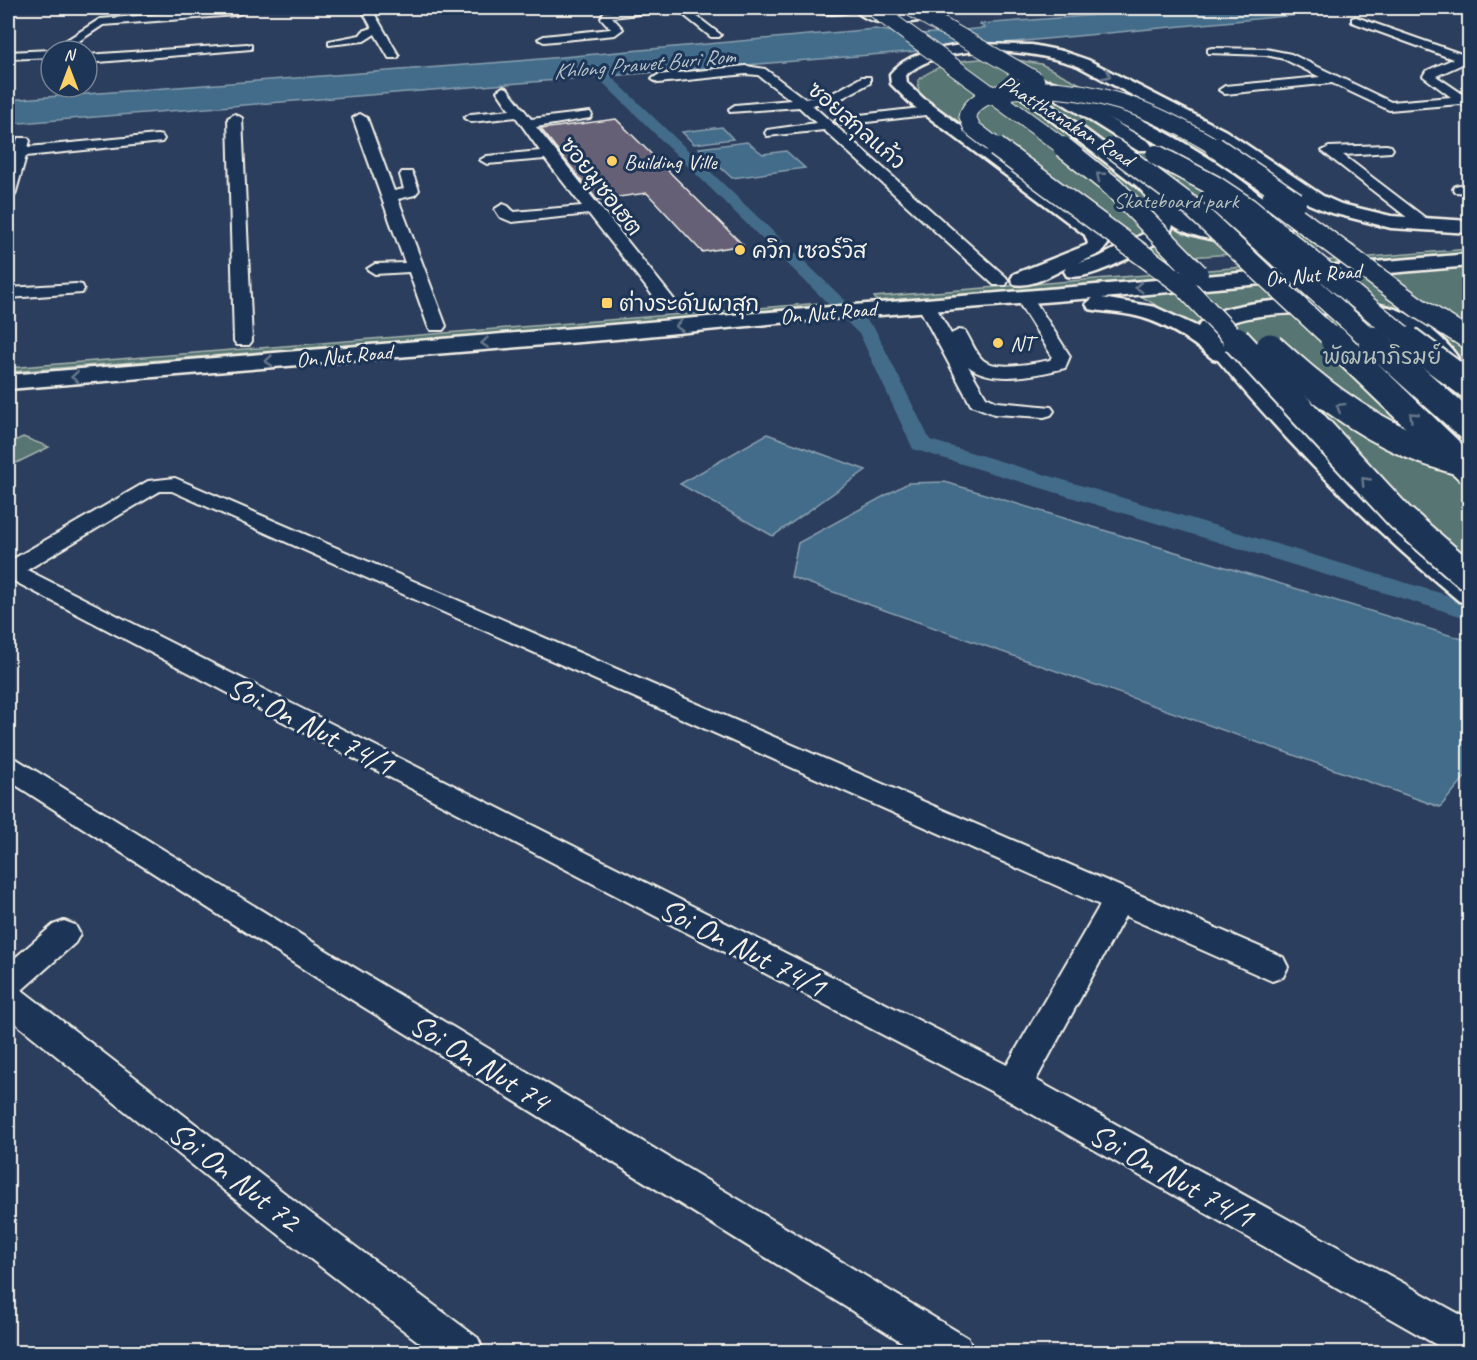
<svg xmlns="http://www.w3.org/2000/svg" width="1477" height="1360" viewBox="0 0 1477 1360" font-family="Caveat,'Playpen Sans Thai',sans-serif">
	<rect width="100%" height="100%" fill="#2c3e5d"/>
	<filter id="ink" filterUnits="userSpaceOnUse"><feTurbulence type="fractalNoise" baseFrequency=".0167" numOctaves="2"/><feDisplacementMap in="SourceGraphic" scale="12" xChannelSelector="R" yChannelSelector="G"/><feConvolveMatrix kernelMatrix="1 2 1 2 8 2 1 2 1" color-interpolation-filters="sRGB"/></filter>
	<g filter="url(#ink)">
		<g fill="#577573" stroke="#a6b3ae" stroke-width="1.5">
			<path d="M1005,58L1041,64L1182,136L1354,246L1158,259L1130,236L919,96L918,80C943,59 973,59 1005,58Z"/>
			<polygon points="1469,249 1469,254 1463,254 877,301 874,297"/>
			<polygon points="1469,260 1469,559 1385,487 1297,393 1128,288"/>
			<polygon points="821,303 823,305 652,321 8,372 8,368"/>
			<polygon points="23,437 49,447 8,467 8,444"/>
		</g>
		<g fill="#436c8a" stroke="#8aa1b0" stroke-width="1.5">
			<polygon points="1188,8 1369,8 932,50 8,124 8,100 518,61 875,29 912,35 985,28 980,24"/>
			<polygon points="722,127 733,139 694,144 682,132"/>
			<polygon points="747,142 763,154 786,151 805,168 732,178 699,148"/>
			<polygon points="767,434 866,470 773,536 680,484"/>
			<polygon points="945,482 1469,641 1470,762 1467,775 1440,807 791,577 798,543 908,483"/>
		</g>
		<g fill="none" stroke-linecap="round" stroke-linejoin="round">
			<polygon fill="#436c8a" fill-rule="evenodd" points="594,63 598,64 875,329 930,440 1470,602 1470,619 913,449 860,335 590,70 588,67"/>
		</g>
		<polygon fill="#666176" stroke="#f4f1e8" stroke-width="1.5" points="616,119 743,245 702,252 647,193 597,200 541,129"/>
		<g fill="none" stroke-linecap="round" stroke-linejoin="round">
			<g stroke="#f4f1e8" stroke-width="4">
				<g id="street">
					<polygon points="238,8 248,8 248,10 236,15 103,25 64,51 51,51 51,57 8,59 8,52 51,50 100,19"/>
					<polygon points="361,8 371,8 399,56 397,58 389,58 375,34 364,41 329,45 329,41 360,35 363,31 372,28"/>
					<polygon points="640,8 672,8 667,11 612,17 623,29 615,35 544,42 538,39 544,36 611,29 601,18 604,12"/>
					<polygon points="675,8 686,8 721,35 719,37 711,37"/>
					<path d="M806,8H858C847,16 817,16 806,8Z"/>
					<polygon points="1356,17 1467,56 1467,62 1436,76 1470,99 1470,106 1460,104 1389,110 1332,83 1225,94 1219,90 1225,86 1320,77 1284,59 1266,55 1208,53 1208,49 1212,48 1266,49 1291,54 1391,102 1451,97 1423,76 1426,71 1453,59 1352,22 1352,18"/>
					<polygon points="247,44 251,45 251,49 87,63 87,55"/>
					<polygon points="746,66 765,69 805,99 833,93 862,77 870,77 870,83 842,98 812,105 1006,277 1008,281 1006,285 994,285 824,130 767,136 765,133 767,130 816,123 799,107 730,112 729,109 735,105 791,100 758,75 746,74 658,83 652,79 658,75"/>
					<polygon points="503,87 507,88 531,119 590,112 592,115 590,118 536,127 676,302 679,306 676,310 664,310 589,214 512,222 500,217 495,209 503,204 508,206 514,212 582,206 545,159 487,164 480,160 487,156 540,151 516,117 471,122 464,118 471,114 510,110 497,91"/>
					<polygon points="929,107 935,111 934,114 842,125 835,121 842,117"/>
					<polygon points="235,114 242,118 252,341 249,345 237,345 234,341 228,118"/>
					<polygon points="360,114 367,118 394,191 404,189 400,175 402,172 412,172 419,190 415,195 398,199 446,326 443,330 431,330 428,326 409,272 375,274 367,269 375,264 405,263 353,118"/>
					<polygon points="157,135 162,136 164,139 162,142 26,156 15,195 8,199 8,171 18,138 28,138 30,141 28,147"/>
					<polygon points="1386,145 1391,146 1393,149 1391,152 1343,155 1432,223 1435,226 1432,229 1422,229 1322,151 1329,147"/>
					<polygon points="1460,185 1470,185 1470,193 1455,192 1453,189 1455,186"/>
					<polygon points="76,284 82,285 84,289 82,293 8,298 8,288"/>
					<path d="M926,299L932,300L951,334L959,330L965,331C971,340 975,353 983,360C997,371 1034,363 1050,360L1052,356L1020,305L1023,301H1035L1070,356L1065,368C1037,375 992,385 968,366L986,397L997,402L1051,407L1054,411L1051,415L1044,417L994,414L971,405L917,304L920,300Z"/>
					<path d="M175,478L1283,957L1288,967L1283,977L1272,981L1125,916L1036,1080L1470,1320V1352H1449L1002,1097L8,578V562L148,481ZM160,491H172L1100,905L1007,1065L27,570Z"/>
					<polygon points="8,757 18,760 350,965 968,1338 974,1352 918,1352 328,985 8,780"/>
					<polygon points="64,921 75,925 80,934 75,943 22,990 313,1215 478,1338 484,1352 432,1352 287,1241 8,1017 8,964 53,925"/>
				</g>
			</g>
			<g stroke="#f4f1e8" stroke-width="5">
				<g id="secondary">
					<path d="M853,8H869L882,15L924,11L922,8H938L946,14L939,18C912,21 873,32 853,8Z"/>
					<polygon points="1036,75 1149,142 1152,146 1149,150 1137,150 1030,83 1028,80 1030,77"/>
				</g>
			</g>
			<g stroke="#f4f1e8" stroke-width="5">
				<g id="primary">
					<path d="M968,44L1032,45L1062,51L1088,60L1226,131L1323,196L1341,204L1391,216L1470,221V233L1391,228L1328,212L1309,204L1214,139L1078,66C1031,49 946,40 906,75L907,83L923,98L1100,228L1109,243L1101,253L1079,263L1099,257L1153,229C1157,206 1152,202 1137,186L1022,98L1020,95L1022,92H1034L1151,178L1183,213L1196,222L1212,228L1238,230L1262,228L1269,225C1259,208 1241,197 1225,186C1169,146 1107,116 1043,89L1041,86L1043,83L1049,81C1108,96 1259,176 1290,227C1272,253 1195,242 1173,225L1169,236C1146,248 1092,282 1067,276L1064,271L1066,268C1051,275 1031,288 1014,284L1011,279L1014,274L1087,245L1088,243L1085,235L911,104L891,84L890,74C908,51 942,48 968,44Z"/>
					<path d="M1470,254V266L1102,298L1155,307L1198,327C1202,321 1205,316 1211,314C1252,296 1356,294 1398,310C1421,319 1444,337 1458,358L1454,363C1448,365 1442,366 1437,362C1432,359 1428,353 1424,349C1414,339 1403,330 1391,324C1364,309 1241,308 1220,329L1221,334C1298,422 1378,506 1470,578V604L1459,601C1371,528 1291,448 1218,360L1213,359C1189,339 1162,321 1131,315C1117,312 1103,312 1089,309L1086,304L1093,298L779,323L616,339L8,389V375Z"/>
				</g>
			</g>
			<use href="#street" fill="#1d3557" fill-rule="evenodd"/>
			<use href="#secondary" fill="#1d3557" fill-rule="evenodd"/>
			<use href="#primary" fill="#1d3557" fill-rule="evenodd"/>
			<g stroke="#f4f1e8" stroke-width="18" stroke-linecap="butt">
				<polyline id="secondary-bridge-far2" points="911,8 1036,80"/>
			</g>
			<g stroke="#f4f1e8" stroke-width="23" stroke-linecap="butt">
				<g id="secondary-bridge-far1">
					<polyline points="1113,148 1193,208 1336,342"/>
					<polyline points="1212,197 1373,342"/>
				</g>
			</g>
			<g stroke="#f4f1e8" stroke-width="31" stroke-linecap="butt">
				<g id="secondary-bridge">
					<polyline points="1334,340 1470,471"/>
					<polyline points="1372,340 1470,428"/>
				</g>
			</g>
			<g stroke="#f4f1e8" stroke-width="18" stroke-linecap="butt">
				<g id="primary-bridge-far2">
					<polyline points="873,8 1065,148"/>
					<path d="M998,148L972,128L967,115C976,96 998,92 1018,90C1094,85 1153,109 1217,148"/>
				</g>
			</g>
			<g stroke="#f4f1e8" stroke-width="23" stroke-linecap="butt">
				<g id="primary-bridge-far1">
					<polyline points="996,147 1182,284 1237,342"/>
					<polyline points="1063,147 1113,187 1198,274"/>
					<polyline points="1215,147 1296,202"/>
					<polyline points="1156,155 1215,186 1248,208 1410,342"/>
					<polyline points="1272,199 1417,307 1470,340"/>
				</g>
			</g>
			<g stroke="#f4f1e8" stroke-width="31" stroke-linecap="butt">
				<g id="primary-bridge">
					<polyline points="1236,340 1400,517 1470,578"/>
					<polyline points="1408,340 1470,386"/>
					<path d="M1270,347C1312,386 1356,421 1409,444C1428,453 1450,458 1470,465"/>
				</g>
			</g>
			<use href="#secondary-bridge-far2" stroke="#1d3557" stroke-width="16"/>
			<use href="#secondary-bridge-far1" stroke="#1d3557" stroke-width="20"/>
			<use href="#secondary-bridge" stroke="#1d3557" stroke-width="27"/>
			<use href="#primary-bridge-far2" stroke="#1d3557" stroke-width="16"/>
			<use href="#primary-bridge-far1" stroke="#1d3557" stroke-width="20"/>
			<use href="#primary-bridge" stroke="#1d3557" stroke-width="27"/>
		</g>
		<defs><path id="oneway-chevron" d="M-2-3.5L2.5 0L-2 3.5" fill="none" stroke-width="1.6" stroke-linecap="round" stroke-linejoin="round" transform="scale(1.5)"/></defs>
		<g stroke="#68778a">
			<use href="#oneway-chevron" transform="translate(1107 75) rotate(28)"/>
			<use href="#oneway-chevron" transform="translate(1100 176) rotate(-141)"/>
			<use href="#oneway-chevron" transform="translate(1139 287) rotate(176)"/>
			<use href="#oneway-chevron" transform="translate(679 326) rotate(174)"/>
			<use href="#oneway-chevron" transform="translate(485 343) rotate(175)"/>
			<use href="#oneway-chevron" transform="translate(269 361) rotate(175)"/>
			<use href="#oneway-chevron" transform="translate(75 377) rotate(175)"/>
			<use href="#oneway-chevron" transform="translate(1340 407) rotate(-148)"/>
			<use href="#oneway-chevron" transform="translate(1413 416) rotate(-136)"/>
			<use href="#oneway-chevron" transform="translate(1365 481) rotate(-134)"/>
		</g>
	</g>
	<g fill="#ffd166" stroke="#1d3557" stroke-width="2">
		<circle cx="612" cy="161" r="6"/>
		<circle cx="740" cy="250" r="6"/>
		<rect x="601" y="297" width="12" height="12" rx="3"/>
		<circle cx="998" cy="343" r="6"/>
	</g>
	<g text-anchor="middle" stroke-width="6" stroke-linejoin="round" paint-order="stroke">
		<g font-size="22" font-style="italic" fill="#b6c2c7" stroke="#1d3557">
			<text transform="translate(644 63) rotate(-5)" y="8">Khlong Prawet Buri Rom</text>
		</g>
		<g font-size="22" fill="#f4f1e8" stroke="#1d3557">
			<text transform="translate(1067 120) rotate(32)" y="8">Phatthanakan Road</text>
			<text transform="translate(857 125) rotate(41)" y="8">ซอยสกุลแก้ว</text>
			<text transform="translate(602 186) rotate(52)" y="8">ซอยมูซอเฮต</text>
			<text transform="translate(1313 274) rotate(-5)" y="8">On Nut Road</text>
			<text transform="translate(828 312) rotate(-5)" y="8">On Nut Road</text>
			<text transform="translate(344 355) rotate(-5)" y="8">On Nut Road</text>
		</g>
		<g font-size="22" fill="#f4f1e8" stroke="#1d3557" text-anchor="start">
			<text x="624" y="169">Building Ville</text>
			<text x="752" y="258">ควิก เซอร์วิส</text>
			<text x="619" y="311">ต่างระดับผาสุก</text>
			<text x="1010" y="351">NT</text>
		</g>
		<g font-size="22" fill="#b5bfb9" stroke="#1d3557">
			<text x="1176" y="208">Skateboard park</text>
			<text x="1382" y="364">พัฒนาภิรมย์</text>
		</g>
		<g font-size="32" fill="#f4f1e8" stroke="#1d3557">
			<text transform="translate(311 725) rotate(27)" y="11">Soi On Nut 74/1</text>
			<text transform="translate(743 947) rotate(27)" y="11">Soi On Nut 74/1</text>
			<text transform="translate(480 1062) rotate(32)" y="11">Soi On Nut 74</text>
			<text transform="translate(1172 1175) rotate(29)" y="11">Soi On Nut 74/1</text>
			<text transform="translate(235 1176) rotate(38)" y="11">Soi On Nut 72</text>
		</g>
	</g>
	<rect width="1477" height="1360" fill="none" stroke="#1d3557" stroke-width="30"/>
	<rect x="15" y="15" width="1447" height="1330" fill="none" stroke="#f4f1e8" stroke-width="2" filter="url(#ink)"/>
	<g transform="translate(69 69)"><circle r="28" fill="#1d3557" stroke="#738091" stroke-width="1.5"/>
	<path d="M0-4.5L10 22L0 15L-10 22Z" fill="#ffd166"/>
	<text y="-9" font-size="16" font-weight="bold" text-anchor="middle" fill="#f4f1e8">N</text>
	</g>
</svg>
